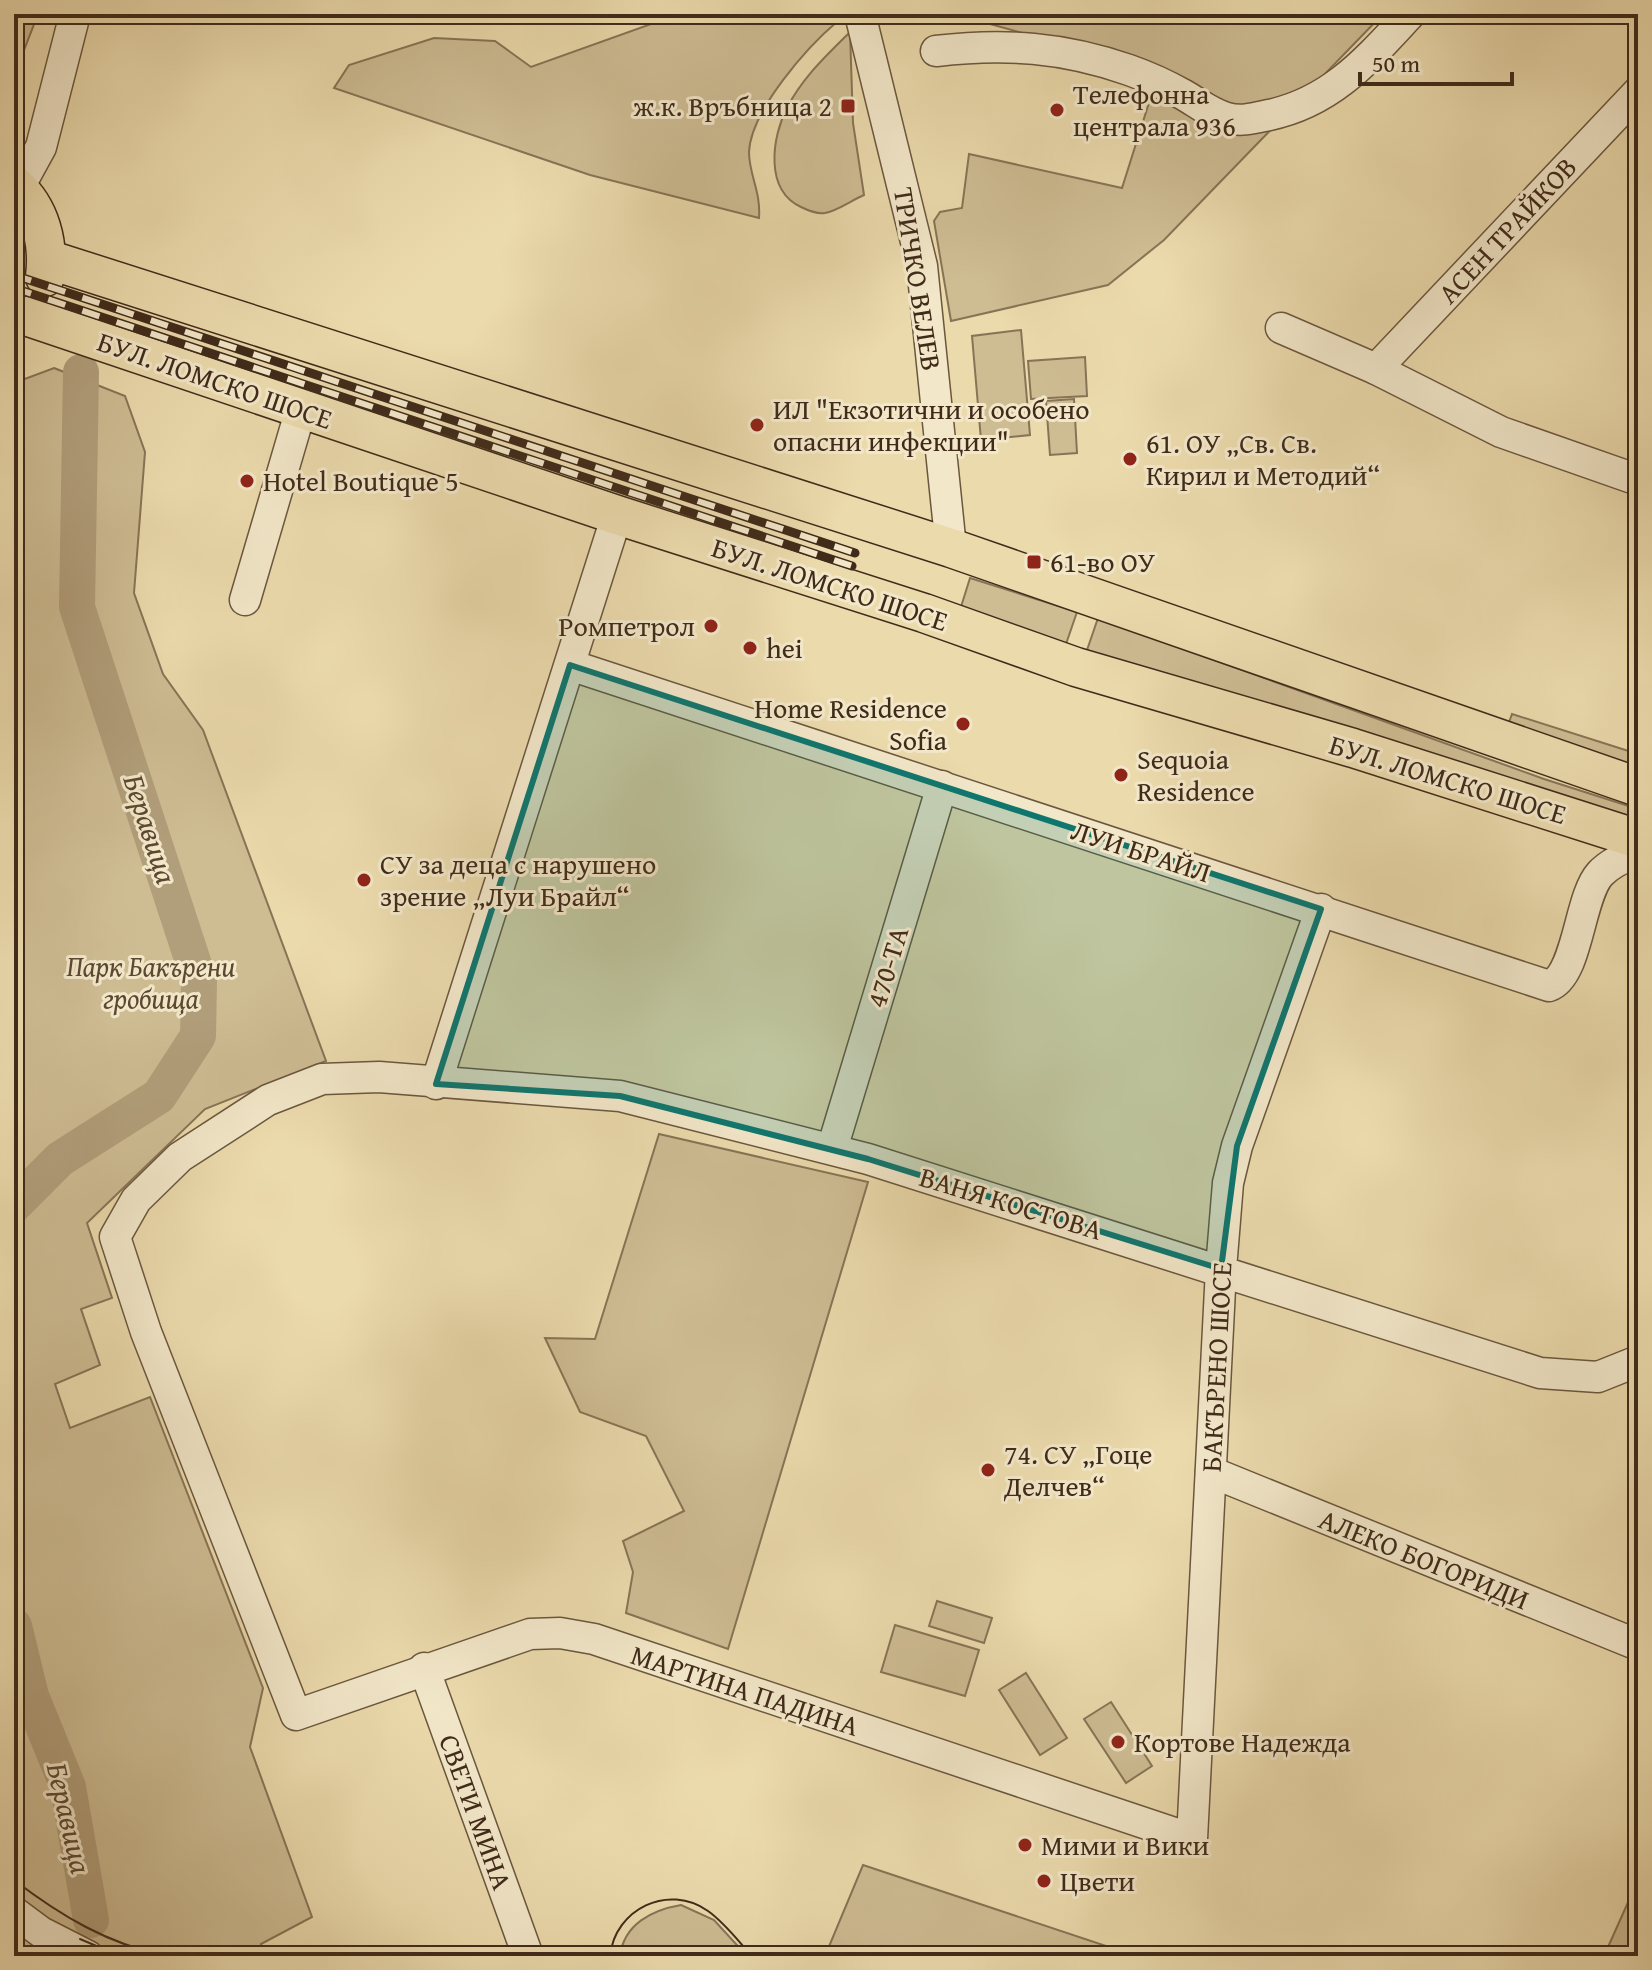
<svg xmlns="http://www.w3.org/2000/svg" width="1652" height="1970" viewBox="0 0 1652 1970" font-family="'Gentium Book Plus',serif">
	<rect width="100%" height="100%" fill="#ebdaac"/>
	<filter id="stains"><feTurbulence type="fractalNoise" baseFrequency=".0025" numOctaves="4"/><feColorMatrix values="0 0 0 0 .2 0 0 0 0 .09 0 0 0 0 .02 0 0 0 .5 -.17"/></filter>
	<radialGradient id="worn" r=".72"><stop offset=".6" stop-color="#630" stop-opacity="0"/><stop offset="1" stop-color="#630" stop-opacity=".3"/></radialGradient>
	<g fill="#cebc93" stroke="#877456" stroke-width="2">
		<polygon points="14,14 38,14 14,76"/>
		<path d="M679,14H838V21C808,46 751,110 749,152C749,175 761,191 759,218L590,175L334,88L349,65L434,38L495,41L531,67Z"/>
		<polygon points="963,14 1383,14 1164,240 1108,285 951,321 934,221 940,212 962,208 969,154 1122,188 1159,71 961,16"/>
		<path d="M850,32L853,123L864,195C852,200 837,211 825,213C818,214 807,210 801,207C764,190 772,137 787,108C802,78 826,56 850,32Z"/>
		<polygon points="1021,330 1030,435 981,440 972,336"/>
		<polygon points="1085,357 1087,396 1031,399 1028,361"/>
		<polygon points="54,368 125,396 145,452 134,593 163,674 203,730 326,1061 205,1109 87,1223 112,1298 81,1309 100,1365 55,1384 70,1428 150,1397 263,1688 250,1747 312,1917 261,1944 260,1956 14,1956 14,383"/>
		<polygon points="1074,399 1077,453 1050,455 1046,401"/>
		<polygon points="970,578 1077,612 1066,644 960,610"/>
		<polygon points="1098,618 1544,779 1638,809 1638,820 1086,653"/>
		<polygon points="1512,714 1638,754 1638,775 1507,728"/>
		<polygon points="659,1134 868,1182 728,1649 626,1613 633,1572 623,1541 684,1511 646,1436 580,1412 545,1338 595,1339"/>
		<polygon points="937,1601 992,1618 984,1643 929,1626"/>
		<polygon points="895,1625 979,1650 965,1696 881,1672"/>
		<polygon points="1026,1673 1067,1738 1040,1755 999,1690"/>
		<polygon points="1111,1702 1152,1766 1126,1783 1084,1719"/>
		<polygon points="863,1865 1136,1956 825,1956"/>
		<polygon points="1638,1880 1638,1956 1604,1956"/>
		<path d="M681,1905L714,1920L747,1956H620C624,1924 652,1910 681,1905Z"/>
	</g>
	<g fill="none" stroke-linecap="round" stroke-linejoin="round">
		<g stroke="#b19e7a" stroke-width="36">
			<polyline points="14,1205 60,1159 159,1096 198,1036 199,980 77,607 81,372"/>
			<polyline points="14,1626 31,1696 68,1787 91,1920"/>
		</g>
		<g stroke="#6b573e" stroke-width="33">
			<g id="minor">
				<polyline points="860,14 922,266 951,548"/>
				<path d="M936,51C1005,43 1063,47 1129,70C1146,76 1168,86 1184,95C1198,103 1211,114 1227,118C1242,122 1255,118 1269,115C1332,102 1368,59 1410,14"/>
				<polyline points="18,189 41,147 75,14"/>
				<polyline points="1281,328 1376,369 1501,432 1638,480"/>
				<polyline points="1376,369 1638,92"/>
				<polyline points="245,600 301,409"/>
				<path d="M570,665L1549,986C1578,976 1579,897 1600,874C1610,863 1624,857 1638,852"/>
				<polyline points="1321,909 1237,1146 1228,1183 1221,1269 1192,1839 594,1639 560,1633 530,1634 296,1715 146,1332 115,1237 136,1200 180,1157 268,1100 322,1079 379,1077 620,1096 868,1159 1540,1373 1598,1377 1638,1361"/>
				<polyline points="436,1084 617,515"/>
				<polyline points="832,1149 942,786"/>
				<polyline points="1211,1472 1638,1645"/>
				<polyline points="424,1668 528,1956"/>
				<polyline points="14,1912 41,1932 88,1956"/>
			</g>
		</g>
		<g stroke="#402b1a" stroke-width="41">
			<g id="major">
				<path d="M14,185C41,209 49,243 45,277"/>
				<polyline points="47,259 951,548 1638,787"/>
				<polyline points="26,316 617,515 924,613 1076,667 1353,748 1638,839"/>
			</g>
		</g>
		<use href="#minor" stroke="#f2e7c9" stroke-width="30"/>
		<use href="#major" stroke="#ebdaac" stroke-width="38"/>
		<g stroke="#402b1a" stroke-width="2">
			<path d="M14,1880C61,1916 108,1944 166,1956"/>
			<polyline points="80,1939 120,1956"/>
			<path d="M610,1956C615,1909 668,1883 708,1911C725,1923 738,1941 752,1956"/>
		</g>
		<g stroke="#402b1a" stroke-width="9">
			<g id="rail">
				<polyline points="14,275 855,553"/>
				<polyline points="14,288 852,566"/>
			</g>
		</g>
		<use href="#rail" stroke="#f2e7c9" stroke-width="6" stroke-dasharray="18" stroke-linecap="butt"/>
	</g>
	<path fill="#0f766e" fill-opacity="0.2" stroke="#0f766e" stroke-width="6" stroke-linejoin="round" d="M570,665L1321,909L1237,1146L1221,1269L868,1159L620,1096L436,1084Z"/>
	<g fill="#8f2418" stroke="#f2e7c9" stroke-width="3">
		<rect x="840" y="98" width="16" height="16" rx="4"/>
		<circle cx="1057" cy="110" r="8"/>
		<circle cx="757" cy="425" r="8"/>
		<circle cx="1130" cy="459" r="8"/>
		<circle cx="247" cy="481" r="8"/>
		<rect x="1026" y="554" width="16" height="16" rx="4"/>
		<circle cx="711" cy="626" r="8"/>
		<circle cx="750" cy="648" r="8"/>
		<circle cx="963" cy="724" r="8"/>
		<circle cx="1121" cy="775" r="8"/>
		<circle cx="364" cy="880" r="8"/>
		<circle cx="988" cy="1470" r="8"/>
		<circle cx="1118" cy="1742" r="8"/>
		<circle cx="1025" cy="1845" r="8"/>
		<circle cx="1044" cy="1881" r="8"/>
	</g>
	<g text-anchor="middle" stroke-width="6" stroke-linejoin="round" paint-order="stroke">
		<g font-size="28" fill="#402b1a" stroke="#f2e7c9" text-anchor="start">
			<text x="1073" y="104">Телефонна<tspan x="1073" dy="32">централа 936</tspan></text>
			<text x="832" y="116" text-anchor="end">ж.к. Връбница 2</text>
			<text x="773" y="419">ИЛ "Екзотични и особено<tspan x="773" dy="32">опасни инфекции"</tspan></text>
			<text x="1146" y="453">61. ОУ „Св. Св.<tspan x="1146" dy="32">Кирил и Методий“</tspan></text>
			<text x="263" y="491">Hotel Boutique 5</text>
			<text x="1050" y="572">61-во ОУ</text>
			<text x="695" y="636" text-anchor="end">Ромпетрол</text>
			<text x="766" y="658">hei</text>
			<text x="947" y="718" text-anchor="end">Home Residence<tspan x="947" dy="32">Sofia</tspan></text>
			<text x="1137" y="769">Sequoia<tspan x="1137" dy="32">Residence</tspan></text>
			<text x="380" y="874">СУ за деца с нарушено<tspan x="380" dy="32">зрение „Луи Брайл“</tspan></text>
			<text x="1004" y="1464">74. СУ „Гоце<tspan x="1004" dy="32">Делчев“</tspan></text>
			<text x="1134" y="1752">Кортове Надежда</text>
			<text x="1041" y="1855">Мими и Вики</text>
			<text x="1060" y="1891">Цвети</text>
		</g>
		<g font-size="28" fill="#402b1a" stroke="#f2e7c9">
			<text transform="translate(1507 230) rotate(-47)" y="10">АСЕН ТРАЙКОВ</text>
			<text transform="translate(918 279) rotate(81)" y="10">ТРИЧКО ВЕЛЕВ</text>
			<text transform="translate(215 380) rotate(19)" y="10">БУЛ. ЛОМСКО ШОСЕ</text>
			<text transform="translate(830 584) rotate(18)" y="10">БУЛ. ЛОМСКО ШОСЕ</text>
			<text transform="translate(1448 779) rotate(17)" y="10">БУЛ. ЛОМСКО ШОСЕ</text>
			<text transform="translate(1141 851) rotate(18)" y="10">ЛУИ БРАЙЛ</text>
			<text transform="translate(887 967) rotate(-73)" y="10">470-ТА</text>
			<text transform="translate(1011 1203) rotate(17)" y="10">ВАНЯ КОСТОВА</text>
			<text transform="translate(1216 1367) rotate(-87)" y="10">БАКЪРЕНО ШОСЕ</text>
			<text transform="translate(1424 1559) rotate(22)" y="10">АЛЕКО БОГОРИДИ</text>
			<text transform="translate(745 1690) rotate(18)" y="10">МАРТИНА ПАДИНА</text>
			<text transform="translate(476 1812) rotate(70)" y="10">СВЕТИ МИНА</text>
		</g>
		<g font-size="28" font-style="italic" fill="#5c4832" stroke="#f2e7c9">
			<text x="151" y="976">Парк Бакърени<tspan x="151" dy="32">гробища</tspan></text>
		</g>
		<g font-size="30" font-style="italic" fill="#5c4832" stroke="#f2e7c9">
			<text transform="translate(150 829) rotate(72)" y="10">Беравица</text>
			<text transform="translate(69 1818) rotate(77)" y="10">Беравица</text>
		</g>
	</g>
	<rect width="1652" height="1970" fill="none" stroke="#ebdaac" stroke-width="48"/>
	<rect x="16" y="16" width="1620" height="1938" fill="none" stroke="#402b1a" stroke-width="4"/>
	<rect x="24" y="24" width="1604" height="1922" fill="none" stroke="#402b1a" stroke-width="2"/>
	<path d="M1360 72v12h152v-12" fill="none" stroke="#402b1a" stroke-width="4"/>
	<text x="1372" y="72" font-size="24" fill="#402b1a" stroke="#f2e7c9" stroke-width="6" paint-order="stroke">50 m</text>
	<rect width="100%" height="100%" filter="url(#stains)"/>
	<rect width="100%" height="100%" fill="url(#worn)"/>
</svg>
